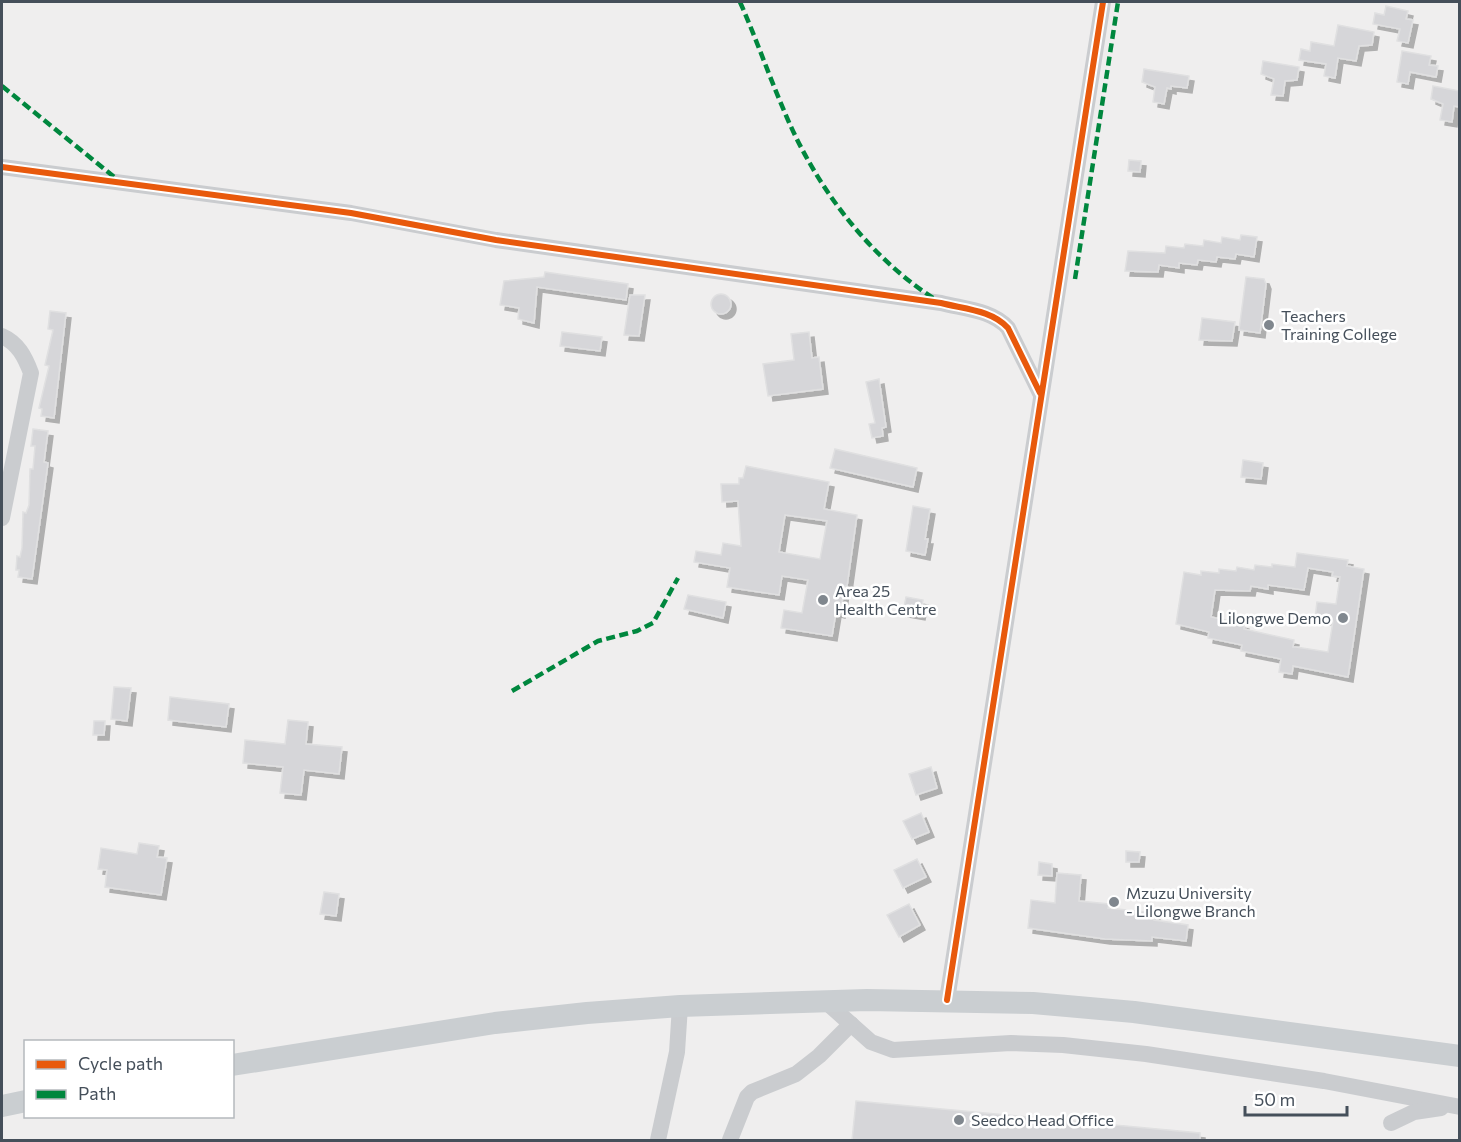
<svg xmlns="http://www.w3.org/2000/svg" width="1461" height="1142" viewBox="0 0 1461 1142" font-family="Commissioner,sans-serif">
	<defs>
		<filter id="shadow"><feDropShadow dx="5" dy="5" stdDeviation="0" flood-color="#0004"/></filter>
	</defs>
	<rect width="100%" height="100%" fill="#efeeee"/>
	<g fill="#d6d6d9" stroke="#e0e0e1" stroke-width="1.5" fill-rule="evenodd" filter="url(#shadow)">
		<polygon points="1386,6 1408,11 1406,19 1413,20 1408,43 1397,41 1400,29 1373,24 1375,13 1384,15"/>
		<polygon points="1338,25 1374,32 1372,45 1359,46 1356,61 1338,58 1335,78 1324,76 1326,64 1299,60 1301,49 1310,51 1311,42 1334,46"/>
		<polygon points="1402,51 1431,56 1429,65 1438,66 1436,77 1410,72 1408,84 1397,82"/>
		<polygon points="1263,61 1299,67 1297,80 1285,81 1283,96 1271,95 1274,79 1261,74"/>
		<polygon points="1144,69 1189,76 1187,88 1171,86 1171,89 1167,88 1164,104 1153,102 1155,87 1142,82"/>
		<polygon points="1433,86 1460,91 1460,107 1454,106 1452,122 1440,120 1443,104 1431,99"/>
		<polygon points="1129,160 1141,161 1140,172 1128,171"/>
		<polygon points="1241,235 1257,237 1254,257 1236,254 1235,259 1217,257 1216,262 1198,260 1197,265 1179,263 1179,268 1159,265 1158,272 1125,271 1128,251 1165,253 1166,246 1184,248 1185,244 1203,246 1204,240 1221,243 1222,237 1240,240"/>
		<polygon points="545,272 628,284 626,300 537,287 534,323 518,319 519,308 500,305 504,281 544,277"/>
		<polygon points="1246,277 1264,279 1266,284 1260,333 1239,330"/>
		<circle cx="721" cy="304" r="10"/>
		<polygon points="630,295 645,295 639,336 624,335"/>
		<polygon points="50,311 66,313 54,418 41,416 42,409 39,408 49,366 45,365 53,330 48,329"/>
		<polygon points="1202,318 1235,322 1232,341 1199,340"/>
		<polygon points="562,332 602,337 600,351 560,346"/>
		<polygon points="809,332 812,358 819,357 823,389 768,396 763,364 794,360 791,334"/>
		<polygon points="879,379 886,427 882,428 883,436 872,438 869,424 875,423 866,382"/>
		<polygon points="33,429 48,431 44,462 48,463 32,579 18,577 19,570 16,570 17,556 20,557 22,548 23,512 26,513 29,505 30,469 33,469 35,446 31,446"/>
		<polygon points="835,449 917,468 913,487 830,468"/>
		<polygon points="1243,460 1263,463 1261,479 1241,477"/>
		<path d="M746,466L829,482L824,509L857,515L847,586H845L840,613L836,612L832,636L781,628L784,610L802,613L808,580L782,576L779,595L727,587L730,568L694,562L696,551L721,555L723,543L741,546L738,501L722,502L721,484H739V478H743ZM785,515L827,521L820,559L779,552Z"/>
		<polygon points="913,506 930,509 925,539 928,539 925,555 906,551"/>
		<path d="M1297,553L1348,560L1347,566L1364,569L1348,677L1293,666L1292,674L1279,672L1281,659L1241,651L1242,645L1208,638L1209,632L1176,624L1184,572L1201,575V571L1219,573V569L1236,571L1237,567L1254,570L1255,565L1272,567V564L1295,567ZM1308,568L1333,572L1332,576L1340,577L1336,604L1317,602L1315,618L1333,621L1328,652L1296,647H1293L1294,640L1244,629V624L1211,617L1215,590L1250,591L1251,586L1268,589V585L1304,590Z"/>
		<polygon points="688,595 726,602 723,618 684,609"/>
		<polygon points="906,597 923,600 920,615 903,612"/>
		<polygon points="114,687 131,688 127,721 111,719"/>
		<polygon points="170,697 229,704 226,727 168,720"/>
		<polygon points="288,720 308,722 306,744 342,747 339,774 304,770 301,795 280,793 283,767 243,763 245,740 285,744"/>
		<polygon points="94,721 105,721 104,735 93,735"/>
		<polygon points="931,767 937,788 916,795 909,774"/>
		<polygon points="921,813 929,832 912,839 903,821"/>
		<polygon points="139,843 159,846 157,857 167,858 161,895 105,887 107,870 98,869 101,848 137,854"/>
		<polygon points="1126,851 1140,852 1139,862 1126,862"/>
		<polygon points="917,859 926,877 903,888 894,870"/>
		<polygon points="1039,862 1052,864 1052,876 1038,875"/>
		<polygon points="1057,873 1081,875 1079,901 1109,904 1108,908 1155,913 1154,920 1188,925 1186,941 1152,937 1152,941 1105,939 1028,928 1031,900 1055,903"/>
		<polygon points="324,892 339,894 336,916 320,914"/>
		<polygon points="909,904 920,925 899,937 887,915"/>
		<polygon points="856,1101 1200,1133 1200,1140 852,1140"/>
	</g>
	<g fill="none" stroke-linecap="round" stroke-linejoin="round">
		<g stroke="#cacccf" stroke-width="16">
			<path d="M2,167L351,213L496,240L941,303C964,309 992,310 1008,328L1040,393"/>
			<path d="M2,336C18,343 25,357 31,373L2,518"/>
			<polyline points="947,1000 1103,2"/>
			<polyline points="825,1001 871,1042 893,1050 1011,1043 1063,1045 1146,1054 1324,1081 1460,1107"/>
			<polyline points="1391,1123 1414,1112 1441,1108"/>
			<polyline points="658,1140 677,1052 680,1006"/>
			<polyline points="730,1140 747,1097 752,1092 796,1074 819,1056 851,1024"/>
		</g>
		<g stroke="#caced1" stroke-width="22">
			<polyline points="232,1065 495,1023 587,1013 680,1006 867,1000 1033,1003 1134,1012 1460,1056"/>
			<polyline points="2,1106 26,1101"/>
		</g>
		<g stroke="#00873e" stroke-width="4.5" stroke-dasharray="9 4.5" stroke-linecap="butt">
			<path d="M740,2C756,38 769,76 785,113C815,185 867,255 933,298"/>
			<polyline points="2,86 118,180"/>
			<polyline points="1075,279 1118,2"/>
			<polyline points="512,691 598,641 637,631 653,623 678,578"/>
		</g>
		<g stroke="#fff" stroke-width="10">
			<g id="cycleway">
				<path d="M2,167L351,213L496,240L941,303C964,309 992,310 1008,328L1040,393"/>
				<polyline points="947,1000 1103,2"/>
			</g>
		</g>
		<use href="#cycleway" stroke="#e8590c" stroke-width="6"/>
	</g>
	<g fill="#80878e" stroke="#fff" stroke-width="2">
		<circle cx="1269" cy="325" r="6"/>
		<circle cx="823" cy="600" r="6"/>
		<circle cx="1343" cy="618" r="6"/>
		<circle cx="1114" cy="902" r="6"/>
		<circle cx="959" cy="1120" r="6"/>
	</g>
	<g text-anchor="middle" stroke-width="5" stroke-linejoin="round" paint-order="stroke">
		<g font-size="16" fill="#454f5a" stroke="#fff" text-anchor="start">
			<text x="1281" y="322">Teachers<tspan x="1281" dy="18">Training College</tspan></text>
			<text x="835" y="597">Area 25<tspan x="835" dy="18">Health Centre</tspan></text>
			<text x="1331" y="624" text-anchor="end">Lilongwe Demo</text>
			<text x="1126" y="899">Mzuzu University<tspan x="1126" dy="18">- Lilongwe Branch</tspan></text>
			<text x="971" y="1126">Seedco Head Office</text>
		</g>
	</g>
	<rect width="1461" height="1142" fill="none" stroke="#454f5a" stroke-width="6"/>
	<rect x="24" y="1040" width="210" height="78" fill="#ffffff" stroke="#b5b9bd" stroke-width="1.5"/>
	<rect x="36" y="1060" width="30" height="9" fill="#e8590c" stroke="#b5b9bd" stroke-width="1.5"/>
	<text x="78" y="1070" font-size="18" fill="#454f5a">Cycle path</text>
	<rect x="36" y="1090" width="30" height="9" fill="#00873e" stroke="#b5b9bd" stroke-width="1.5"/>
	<text x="78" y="1100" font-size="18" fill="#454f5a">Path</text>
	<path d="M1245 1106v9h102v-9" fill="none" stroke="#454f5a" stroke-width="3"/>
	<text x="1254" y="1106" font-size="18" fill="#454f5a" stroke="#ffffff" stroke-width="4.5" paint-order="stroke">50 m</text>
</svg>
